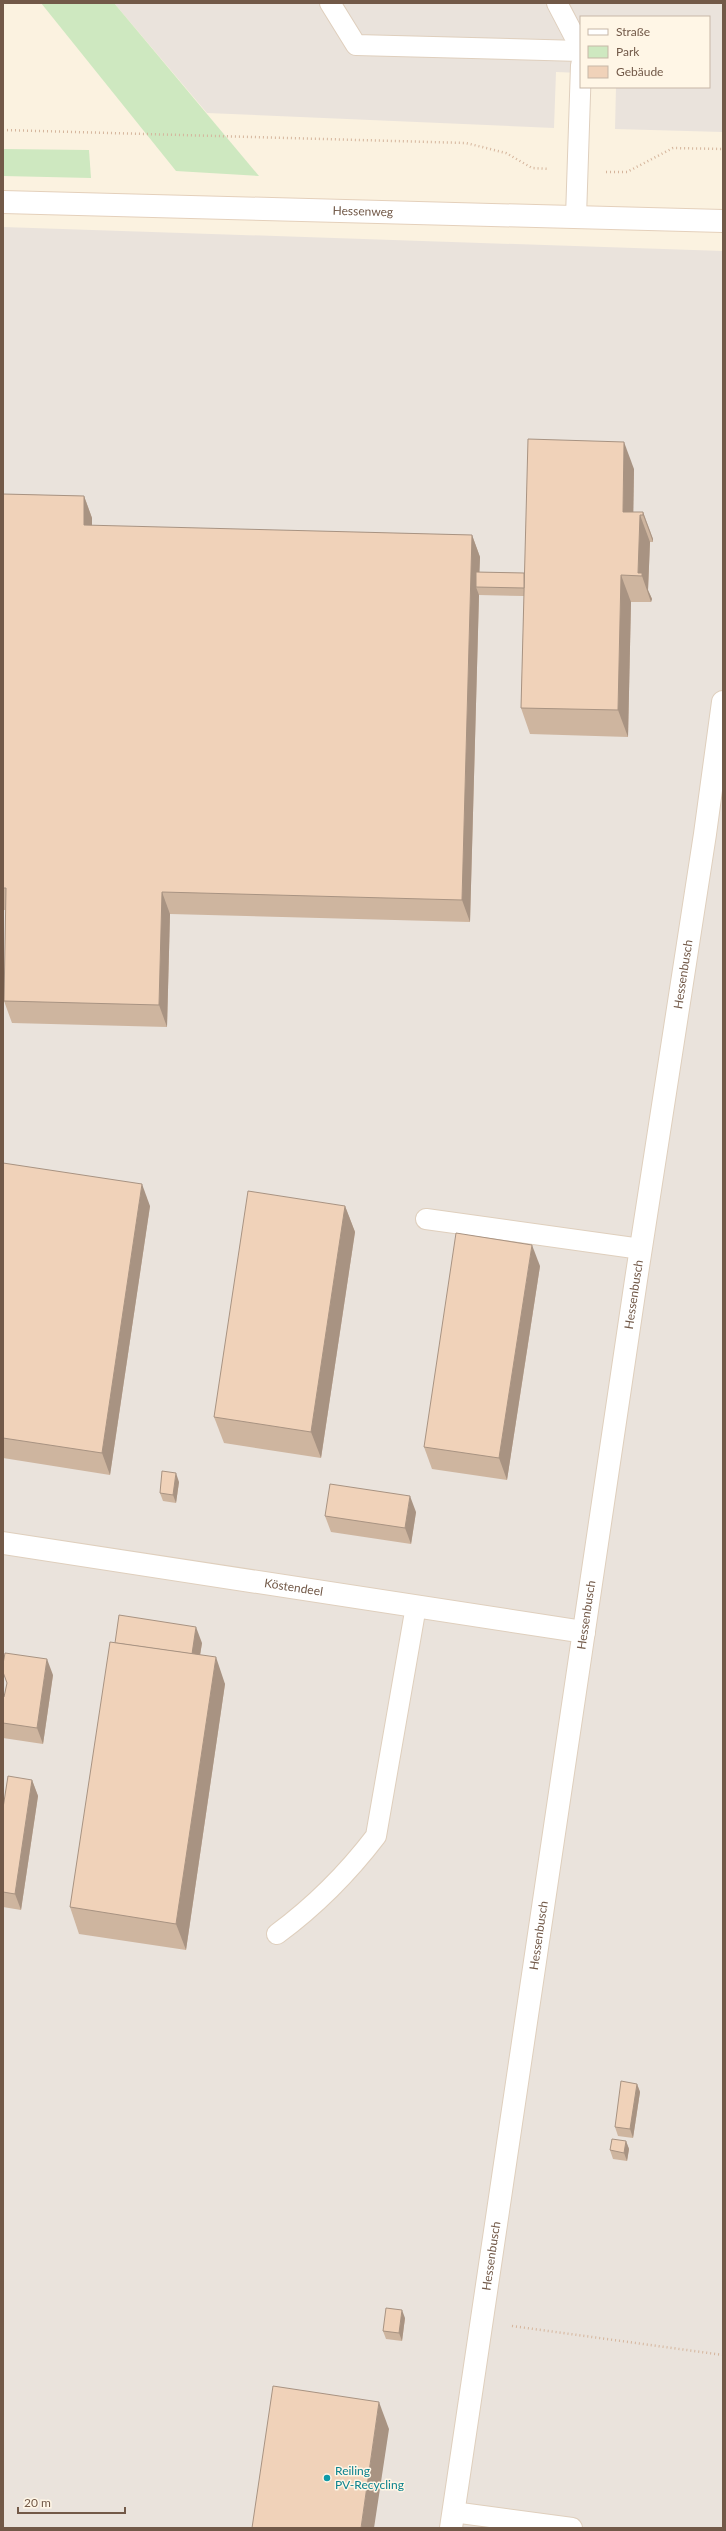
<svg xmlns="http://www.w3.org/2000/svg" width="726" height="2531" viewBox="0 0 726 2531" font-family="Lato,sans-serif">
	<rect width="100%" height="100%" fill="#fbf2e0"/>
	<g fill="#eae3dc">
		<polygon points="114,3 723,3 723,132 615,129 616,87 709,87 709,17 581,17 581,73 556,72 554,128 207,113"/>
		<polygon points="3,227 723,251 723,2528 3,2528"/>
	</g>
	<g fill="#cee8c0">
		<polygon points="41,3 114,3 259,176 176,171"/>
		<polygon points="3,149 89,150 91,178 3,176"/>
	</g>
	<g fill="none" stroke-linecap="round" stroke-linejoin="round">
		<g stroke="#dfcfbd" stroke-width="22">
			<g id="lane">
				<polyline points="330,3 356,45 581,51"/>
				<polyline points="557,3 581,49"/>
				<polyline points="576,217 581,65"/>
				<polyline points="426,1219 641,1249"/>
				<path d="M277,1934C315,1906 347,1874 376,1836L416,1606"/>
				<polyline points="453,2512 572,2528"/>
			</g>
		</g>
		<g stroke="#dfcfbd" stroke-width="24">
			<g id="street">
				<path id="s1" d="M3,1543L584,1632"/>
				<path id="s2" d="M451,2528L636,1280L705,834L723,702"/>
			</g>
		</g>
		<g stroke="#e4d0bb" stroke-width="24">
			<g id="secondary">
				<path id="s3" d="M3,202L723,221"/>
			</g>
		</g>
		<g stroke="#d5b59c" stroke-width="2.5" stroke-dasharray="1 3" stroke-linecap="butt">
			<polyline points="3,130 466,143 506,153 532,168 549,169"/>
			<polyline points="606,172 627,172 673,148 723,149"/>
			<polyline points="512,2326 723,2355"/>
		</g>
		<use href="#lane" stroke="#fff" stroke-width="20"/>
		<use href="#street" stroke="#fff" stroke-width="22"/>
		<use href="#secondary" stroke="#fff" stroke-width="22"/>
	</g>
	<g fill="#ceb59f">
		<polygon points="634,469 633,512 643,512 653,539 653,542 650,542 648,590 652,599 651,602 631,602 628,737 530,734 521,708 524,596 479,595 470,922 170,914 167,1027 12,1023 4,1001 6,910 3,910 3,494 84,496 92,518 92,526 472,535 480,557 479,572 524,573"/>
		<polygon points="3,1163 150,1206 110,1475 3,1458"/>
		<polygon points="345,1206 355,1232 321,1458 224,1443 214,1417"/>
		<polygon points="540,1266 507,1480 432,1469 424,1447"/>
		<polygon points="179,1482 176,1503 163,1501 160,1493"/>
		<polygon points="416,1512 411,1544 331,1532 325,1516"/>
		<polygon points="115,1643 202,1643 200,1655 225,1684 186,1950 79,1934 70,1907"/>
		<polygon points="53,1675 43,1744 3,1738 3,1697 4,1697"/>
		<polygon points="32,1780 38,1796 21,1910 3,1907 3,1808"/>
		<polygon points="637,2084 640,2092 633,2138 618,2136 615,2127"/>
		<polygon points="626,2141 629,2149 627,2161 613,2159 610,2150"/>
		<polygon points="405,2318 402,2341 386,2339 383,2331"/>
	</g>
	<g fill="#a89382">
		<polygon points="624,442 634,469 633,538 623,512"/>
		<polygon points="84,496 92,518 92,547 84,525"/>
		<polygon points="643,512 653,539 653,542 643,515"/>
		<polygon points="640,515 650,542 648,590 652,599 651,602 642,576 638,573"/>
		<polygon points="472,535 480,557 479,587 476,587 479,595 470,922 462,900"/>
		<polygon points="621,575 631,602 628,737 618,710"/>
		<polygon points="162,892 170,914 167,1027 159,1005"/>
		<polygon points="142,1184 150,1206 110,1475 102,1453"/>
		<polygon points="345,1206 355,1232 321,1458 311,1432"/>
		<polygon points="532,1245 540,1266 507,1480 499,1458"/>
		<polygon points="176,1473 179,1482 176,1503 173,1495"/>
		<polygon points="410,1496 416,1512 411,1544 405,1528"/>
		<polygon points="196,1627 202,1643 196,1680 190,1664"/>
		<polygon points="216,1657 225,1684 186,1950 176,1924"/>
		<polygon points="47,1659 53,1675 43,1744 37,1728"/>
		<polygon points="32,1780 38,1796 21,1910 15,1894"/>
		<polygon points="637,2084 640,2092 633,2138 630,2129"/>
		<polygon points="626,2141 629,2149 627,2161 624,2153"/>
		<polygon points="402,2310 405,2318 402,2341 399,2333"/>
		<polygon points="379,2402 389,2429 374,2528 361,2528"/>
	</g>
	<g fill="#f0d2b9" stroke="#a89382">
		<polygon points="528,439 624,442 623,512 643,512 643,515 640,515 638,573 642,573 642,576 621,575 618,710 521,708"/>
		<polygon points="3,494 84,496 84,525 472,535 462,900 162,892 159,1005 4,1001 6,888 3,888"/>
		<polygon points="476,572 524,573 524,588 476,587"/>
		<polygon points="3,1163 142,1184 102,1453 3,1438"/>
		<polygon points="248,1191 345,1206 311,1432 214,1417"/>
		<polygon points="456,1233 532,1245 499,1458 424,1447"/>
		<polygon points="162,1471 176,1473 173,1495 160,1493"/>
		<polygon points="330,1484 410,1496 405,1528 325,1516"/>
		<polygon points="119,1615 196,1627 192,1654 115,1643"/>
		<polygon points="110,1642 216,1657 176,1924 70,1907"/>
		<polygon points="5,1653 47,1659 37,1728 3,1723 3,1697 4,1697 7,1683 3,1672 3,1664"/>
		<polygon points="8,1776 32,1780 15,1894 3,1892 3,1808"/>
		<polygon points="621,2081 637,2084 630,2129 615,2127"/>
		<polygon points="612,2139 626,2141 624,2153 610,2150"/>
		<polygon points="386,2308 402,2310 399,2333 383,2331"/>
		<polygon points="273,2386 379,2402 361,2528 252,2528"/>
	</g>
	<circle fill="#0f9aa8" stroke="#fff6e6" stroke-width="1.5" cx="327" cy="2478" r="4"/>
	<g text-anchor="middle" stroke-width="3" stroke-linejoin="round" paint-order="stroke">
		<g font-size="12" fill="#725948" stroke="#fff6e6">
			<text dy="4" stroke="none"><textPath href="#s3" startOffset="360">Hessenweg</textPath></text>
			<text dy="4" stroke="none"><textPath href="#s2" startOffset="1571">Hessenbusch</textPath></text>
			<text dy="4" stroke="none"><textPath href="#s2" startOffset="1247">Hessenbusch</textPath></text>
			<text dy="4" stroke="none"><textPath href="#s1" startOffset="294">Köstendeel</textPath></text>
			<text dy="4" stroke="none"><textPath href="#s2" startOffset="923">Hessenbusch</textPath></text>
			<text dy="4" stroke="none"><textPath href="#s2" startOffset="599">Hessenbusch</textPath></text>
			<text dy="4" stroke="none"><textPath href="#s2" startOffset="275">Hessenbusch</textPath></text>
		</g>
		<g font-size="12" fill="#0d838f" stroke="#fff6e6" text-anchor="start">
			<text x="335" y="2475">Reiling<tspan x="335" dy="14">PV-Recycling</tspan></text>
		</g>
	</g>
	<rect width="726" height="2531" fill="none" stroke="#725948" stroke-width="8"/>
	<rect x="580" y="16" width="130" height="72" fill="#fff6e6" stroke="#c7b7a7"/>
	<rect x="588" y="29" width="20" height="6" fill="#ffffff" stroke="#c7b7a7"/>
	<text x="616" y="36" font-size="12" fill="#725948">Straße</text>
	<rect x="588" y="46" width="20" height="12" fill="#cee8c0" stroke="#c7b7a7"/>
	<text x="616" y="56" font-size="12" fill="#725948">Park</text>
	<rect x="588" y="66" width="20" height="12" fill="#f0d2b9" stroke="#c7b7a7"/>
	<text x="616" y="76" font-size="12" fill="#725948">Gebäude</text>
	<path d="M18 2507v6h107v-6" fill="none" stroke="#725948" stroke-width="2"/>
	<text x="24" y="2507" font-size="12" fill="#725948" stroke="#fff6e6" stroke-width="3" paint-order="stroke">20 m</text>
</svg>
